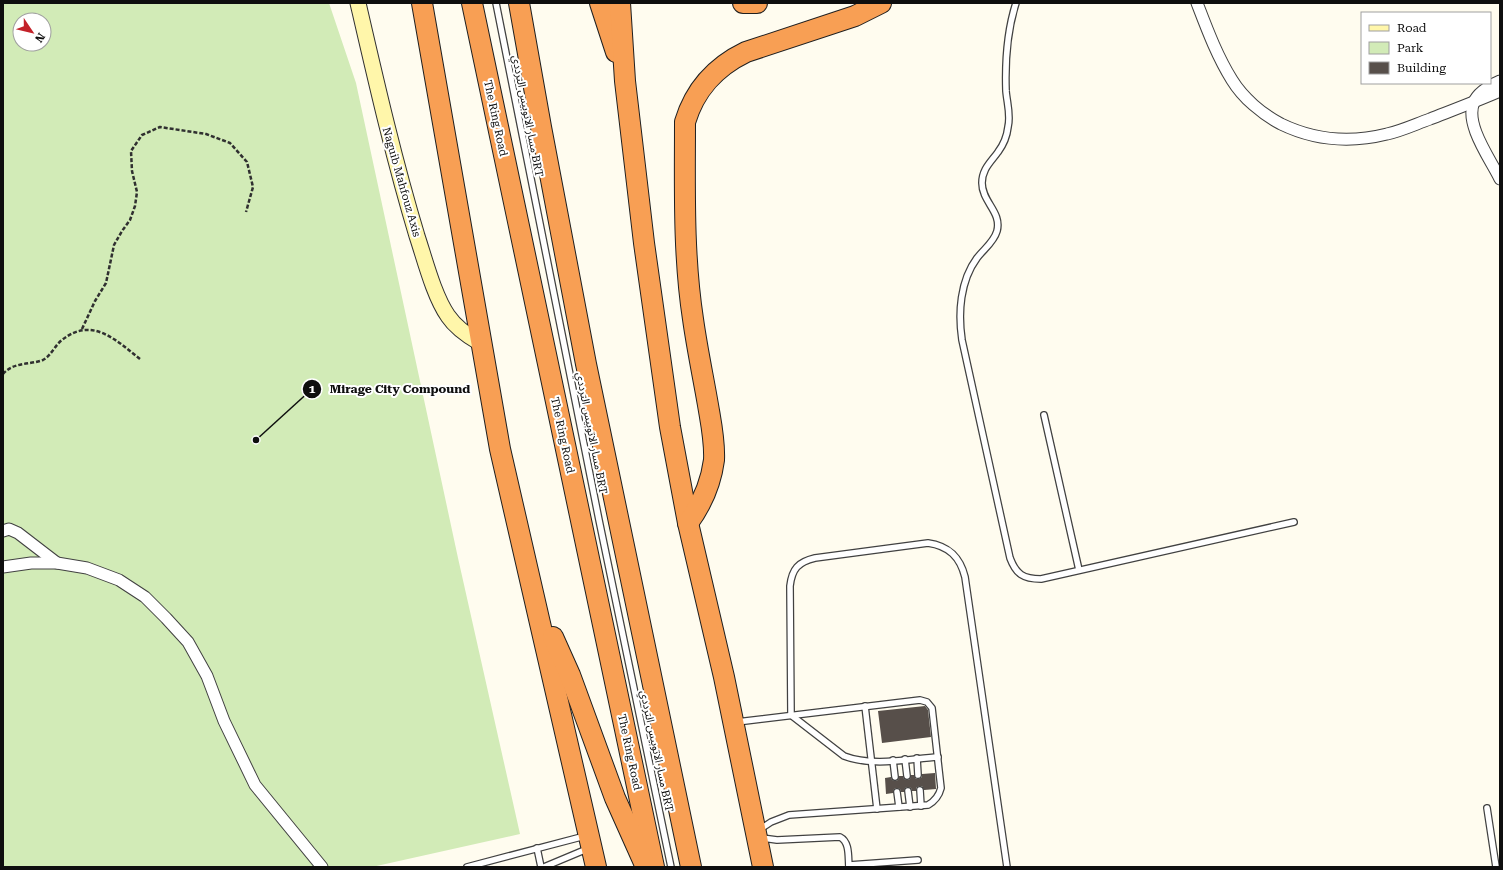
<svg xmlns="http://www.w3.org/2000/svg" width="1503" height="870" viewBox="0 0 1503 870" font-family="'Roboto Serif','Noto Sans Arabic',serif">
	<rect width="100%" height="100%" fill="#fffcef"/>
	<path fill="#d2ebb7" fill-rule="evenodd" d="M3,3H329L356,83L458,558L520,834L372,867H3ZM20,20H44V44H20Z"/>
	<g fill="#574f4a">
		<polygon points="925,706 928,710 931,737 882,743 878,711"/>
		<polygon points="935,773 936,789 924,790 922,786 919,786 916,788 916,791 912,791 911,788 908,787 905,788 904,792 901,792 900,789 897,788 894,789 893,793 886,794 885,778 891,777 892,780 895,781 898,780 899,776 903,776 904,779 907,780 910,779 911,775 914,775 916,779 919,779 922,777 922,774"/>
	</g>
	<g fill="none" stroke-linecap="round" stroke-linejoin="round">
		<g stroke="#414141" stroke-width="8">
			<g id="lane">
				<polyline points="496,3 599,520 671,867"/>
				<path d="M1016,3C1007,31 1005,61 1006,91C1007,103 1011,115 1008,127C1007,136 1004,144 998,152C991,162 982,169 982,183C982,202 1002,212 997,231C994,242 984,249 977,258C960,281 958,313 962,340L1010,558C1016,574 1023,579 1041,579L1294,522"/>
				<polyline points="1044,415 1079,570"/>
				<polyline points="865,706 877,809"/>
				<path d="M791,715L790,586C792,569 798,562 815,558L928,543C949,546 960,557 965,577L1007,867"/>
				<path d="M791,715L844,756C873,767 908,759 938,757"/>
				<path d="M737,722L920,700L927,702L932,708L941,788C939,796 935,801 928,805L789,815L771,822L759,830"/>
				<polyline points="917,758 918,775"/>
				<polyline points="905,759 907,776"/>
				<polyline points="893,760 895,777"/>
				<polyline points="920,790 921,806"/>
				<polyline points="908,791 910,807"/>
				<polyline points="897,792 899,807"/>
				<polyline points="1487,808 1496,867"/>
				<path d="M762,838L777,840L840,837C850,842 848,857 849,867"/>
				<polyline points="537,848 541,867"/>
				<polyline points="849,865 918,860"/>
				<polyline points="467,867 585,836"/>
				<polyline points="544,867 587,849"/>
			</g>
		</g>
		<g stroke="#414141" stroke-width="13">
			<g id="street">
				<path d="M1197,3C1207,29 1217,56 1232,80C1243,98 1262,114 1281,124C1314,140 1351,143 1387,134C1401,131 1416,124 1430,119C1453,110 1477,101 1500,91"/>
				<path d="M1500,81C1491,85 1478,92 1474,102C1464,124 1491,160 1500,179"/>
				<polyline points="3,531 9,529 18,533 57,563"/>
				<polyline points="3,567 31,563 57,563 87,568 119,580 145,597 166,618 188,642 207,676 224,721 255,785 322,867"/>
			</g>
		</g>
		<g stroke="#303030" stroke-width="17">
			<path id="secondary" d="M358,3C376,81 394,160 417,236C425,260 434,296 448,316C456,328 468,336 480,343"/>
		</g>
		<g stroke="#1f1f1f" stroke-width="22">
			<g id="highway">
				<polyline points="422,3 500,449 596,867"/>
				<polyline points="472,3 654,867"/>
				<polyline points="519,3 541,127 586,364 691,867"/>
				<polyline points="600,3 616,52"/>
				<polyline points="620,3 625,81 644,243 670,427 688,523 724,677 763,867"/>
				<polyline points="743,3 757,3"/>
				<path d="M688,523C702,504 711,483 714,460C715,441 711,423 708,405C703,376 697,348 693,319C683,254 685,187 685,122C695,89 715,67 746,52L855,16L881,3"/>
				<polyline points="553,637 570,675 615,798 645,865"/>
			</g>
		</g>
		<g stroke="#303030" stroke-width="2.5" stroke-dasharray="4 2" stroke-linecap="butt">
			<polyline points="82,329 95,301 106,283 114,245 122,231 130,220 135,206 137,192 132,171 131,151 142,135 160,127 206,134 230,143 247,162 253,187 246,212"/>
			<path d="M3,374C13,362 29,365 43,360C51,356 55,345 62,340C92,316 116,340 140,359"/>
		</g>
		<use href="#lane" stroke="#fff" stroke-width="5.5"/>
		<use href="#street" stroke="#fff" stroke-width="11"/>
		<use href="#secondary" stroke="#fff6aa" stroke-width="15"/>
		<use href="#highway" stroke="#f89f54" stroke-width="20"/>
	</g>
	<g text-anchor="middle" stroke-width="4" stroke-linejoin="round" paint-order="stroke">
		<g font-size="11" fill="#0e0e0e" stroke="#fff">
			<text transform="translate(528 116) rotate(79)" y="4">مسار الاتوبيس الترددي BRT</text>
			<text transform="translate(496 118) rotate(78)" y="4">The Ring Road</text>
			<text transform="translate(402 182) rotate(74)" y="4">Naguib Mahfouz Axis</text>
			<text transform="translate(592 433) rotate(79)" y="4">مسار الاتوبيس الترددي BRT</text>
			<text transform="translate(563 435) rotate(78)" y="4">The Ring Road</text>
			<text transform="translate(657 751) rotate(78)" y="4">مسار الاتوبيس الترددي BRT</text>
			<text transform="translate(630 752) rotate(78)" y="4">The Ring Road</text>
		</g>
	</g>
	<path fill="none" stroke="#0e0e0e" stroke-width="1.5" d="M256 440L312 389"/>
	<g fill="#0e0e0e" stroke="#fff" stroke-width="1.5">
		<circle cx="256" cy="440" r="4"/>
		<circle cx="312" cy="389" r="10"/>
	</g>
	<g font-size="12" text-anchor="middle" font-weight="bold" fill="#fff">
		<text x="312" y="393">1</text>
	</g>
	<g font-size="12" text-anchor="middle" font-weight="bold" fill="#0e0e0e" stroke="#fff" stroke-width="4" stroke-linejoin="round" paint-order="stroke">
		<text x="400" y="393">Mirage City Compound</text>
	</g>
	<rect width="1503" height="870" fill="none" stroke="#0e0e0e" stroke-width="8"/>
	<rect x="1361" y="12" width="130" height="72" fill="#ffffff" stroke="#9f9f9f"/>
	<rect x="1369" y="25" width="20" height="6" fill="#fff6aa" stroke="#9f9f9f"/>
	<text x="1397" y="32" font-size="12" fill="#0e0e0e">Road</text>
	<rect x="1369" y="42" width="20" height="12" fill="#d2ebb7" stroke="#9f9f9f"/>
	<text x="1397" y="52" font-size="12" fill="#0e0e0e">Park</text>
	<rect x="1369" y="62" width="20" height="12" fill="#574f4a" stroke="#9f9f9f"/>
	<text x="1397" y="72" font-size="12" fill="#0e0e0e">Building</text>
	<g transform="translate(32 32) rotate(125)"><circle r="19" fill="#ffffff" stroke="#9f9f9f"/>
	<path d="M0-3L7 15L0 10L-7 15Z" fill="#c32129"/>
	<text y="-6" font-size="11" font-weight="bold" text-anchor="middle" fill="#0e0e0e">N</text>
	</g>
</svg>
